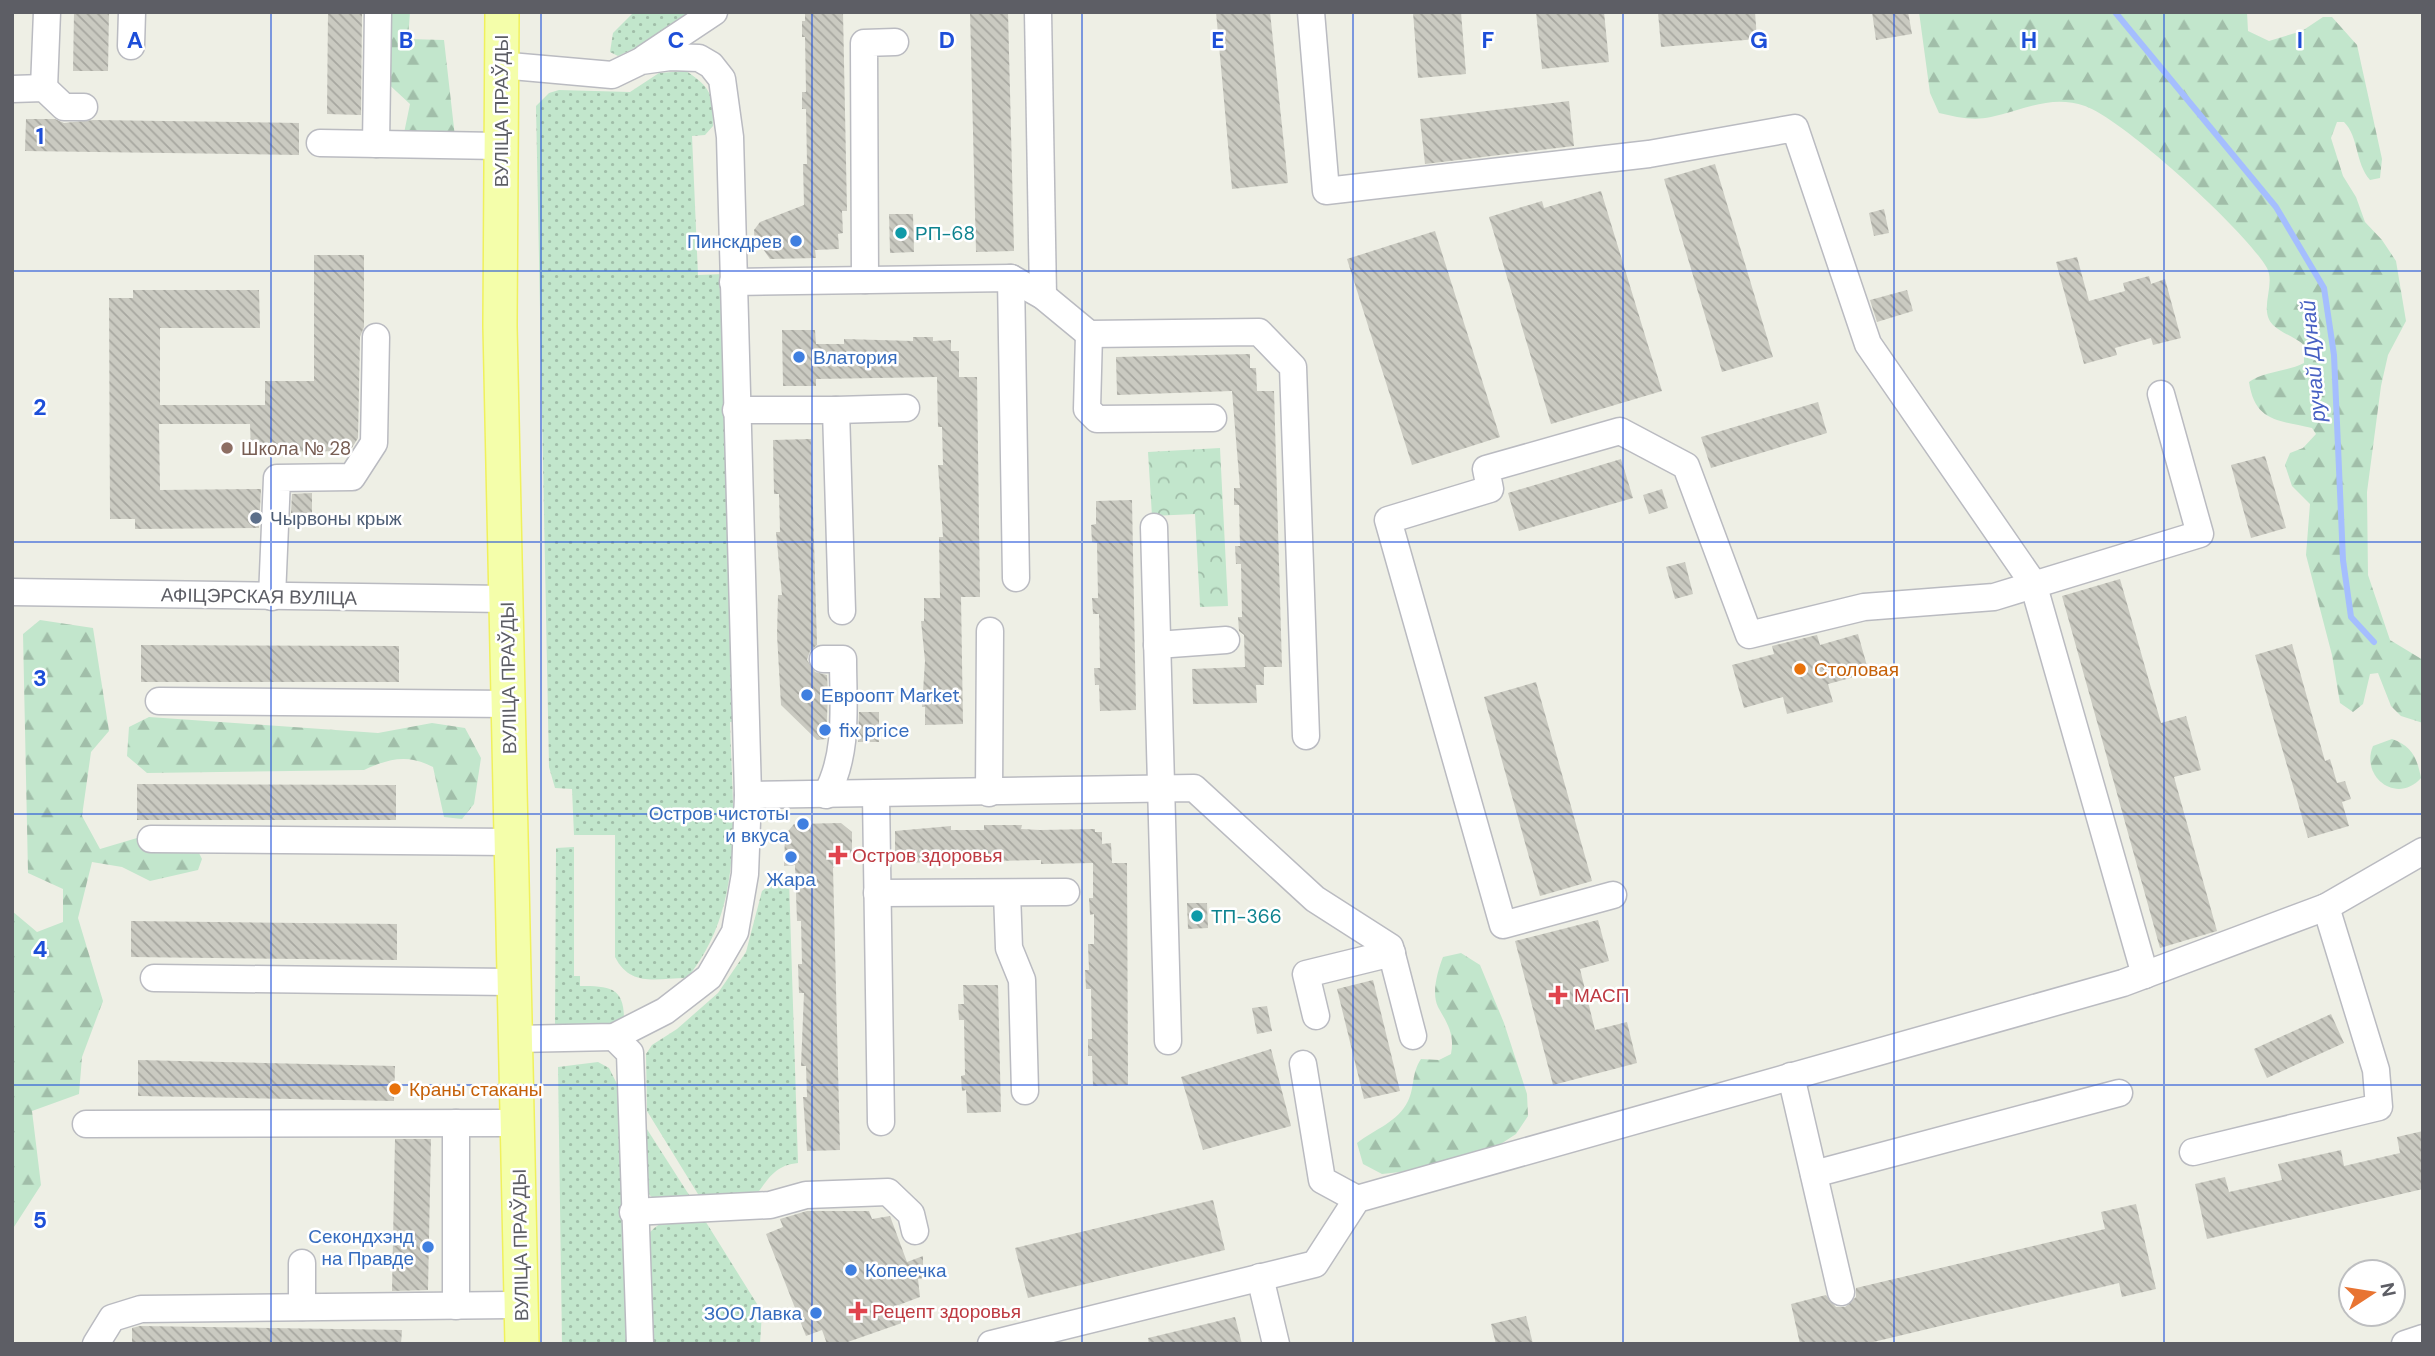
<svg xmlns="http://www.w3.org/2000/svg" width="2435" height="1356" viewBox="0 0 2435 1356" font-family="'DM Sans',sans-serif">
	<defs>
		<pattern id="grass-dots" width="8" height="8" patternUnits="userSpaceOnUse" patternTransform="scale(1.75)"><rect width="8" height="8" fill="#c2e6cc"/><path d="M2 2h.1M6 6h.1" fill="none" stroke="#a1bea9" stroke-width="1.8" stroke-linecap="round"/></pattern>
		<pattern id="forest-firs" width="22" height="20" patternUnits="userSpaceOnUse" patternTransform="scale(1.75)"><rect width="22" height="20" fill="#c2e6cc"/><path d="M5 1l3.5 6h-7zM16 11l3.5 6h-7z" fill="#a1bea9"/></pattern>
		<pattern id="park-crowns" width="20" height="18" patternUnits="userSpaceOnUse" patternTransform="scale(1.75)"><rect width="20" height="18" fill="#c2e6cc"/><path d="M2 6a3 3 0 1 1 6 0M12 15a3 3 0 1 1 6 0" fill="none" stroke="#a1bea9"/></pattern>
		<pattern id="building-back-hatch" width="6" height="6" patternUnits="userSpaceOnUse" patternTransform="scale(1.75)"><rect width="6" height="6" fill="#cacac1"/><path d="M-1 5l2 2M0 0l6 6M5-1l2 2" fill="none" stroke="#a7a7a0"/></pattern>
	</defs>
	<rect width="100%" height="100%" fill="#eeefe5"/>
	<g fill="url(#grass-dots)">
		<polygon points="634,12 688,12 641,45 618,56 610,52 613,33"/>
		<path d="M686,71C712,88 713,95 713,126L705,135L692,136L698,275L724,274L736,722H730C732,810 747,906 687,978C657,978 631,988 615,957V835H574L572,789L555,788L549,767L536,106L549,93L559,90L630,92L659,73Z"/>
		<path d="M574,847V976H580V986C610,986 625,987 624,1022L615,1028L562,1031L555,1024L556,848Z"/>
		<path d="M789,879L798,1163C775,1165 768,1179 755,1197L701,1199L647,1111L646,1054L652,1045L677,1029L718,993L746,952L762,891L776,880Z"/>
		<polygon points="598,1062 609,1068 621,1092 629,1344 562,1344 558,1067"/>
		<polygon points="643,1123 691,1198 653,1198 645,1191"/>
		<path d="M704,1219L762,1312L760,1344H653L650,1338L644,1243C656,1215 677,1221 704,1219Z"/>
	</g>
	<g fill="url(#forest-firs)">
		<polygon points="384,12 410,12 408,39 444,40 455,137 403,138 410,104 383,79"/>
		<path d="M1919,12H2247L2248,31L2269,41L2302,31L2323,17H2332L2357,45L2382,159L2380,178L2370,180C2355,163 2359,137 2344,122H2337L2331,138L2343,176L2356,197L2365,222L2382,240L2396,261L2406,321L2388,355L2381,386L2367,492L2368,575L2390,640L2423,660V723L2401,716L2391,706L2378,673L2370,674L2363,704L2353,712L2340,703L2332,655L2306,555L2310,504L2292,486L2285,465L2290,453L2303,448L2316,434L2312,428C2278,420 2255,422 2249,382C2265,371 2286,372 2304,363V345C2295,337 2281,333 2273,325C2258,310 2276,285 2267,268C2246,231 2124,120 2085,106C2051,94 2024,110 1991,117C1973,121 1956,117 1939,113L1930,93Z"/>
		<polygon points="40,620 93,628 109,731 91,752 82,816 100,849 137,838 192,839 202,859 198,870 150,881 122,867 92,862 78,918 103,1001 82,1057 79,1094 32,1111 41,1185 12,1230 12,911 37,932 63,922 63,889 28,873 23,634"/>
		<path d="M149,717L378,733L432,723L465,728L481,758L474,804L462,819L444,817L433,767C408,754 390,758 364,770L147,773L127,756L129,727Z"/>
		<path d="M2392,739C2412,746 2417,758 2421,778C2397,805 2360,777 2373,746Z"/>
		<path d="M1461,953L1480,965L1504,1023L1527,1094L1528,1116L1516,1134L1490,1151L1418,1170L1382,1174L1363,1164L1357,1143C1375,1129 1398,1122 1408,1101C1415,1087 1411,1074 1421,1059L1439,1060L1451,1054C1455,1034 1447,1023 1438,1007C1431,993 1438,970 1443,957Z"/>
	</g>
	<polygon fill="url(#park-crowns)" points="1220,448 1228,606 1200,607 1195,514 1152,516 1148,452"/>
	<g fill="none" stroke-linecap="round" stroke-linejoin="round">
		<polyline stroke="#a5befe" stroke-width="6" points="2115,12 2276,207 2324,288 2334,355 2343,560 2351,617 2374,642"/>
	</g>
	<g fill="url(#building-back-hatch)">
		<polygon points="74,12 109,12 108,71 73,71"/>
		<polygon points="328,12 362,12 361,115 327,114"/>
		<polygon points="805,12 843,12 847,211 842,211 843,233 838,234 839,249 815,250 816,258 770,259 763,249 755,249 754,230 760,222 804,205 803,164 807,164 806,109 802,109 802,92 806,92 805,37 802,37 802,21 805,21"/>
		<polygon points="970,12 1008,12 1014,251 976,252"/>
		<polygon points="1216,12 1270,12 1288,183 1232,189"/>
		<polygon points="1413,12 1461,12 1466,74 1418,78"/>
		<polygon points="1536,12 1604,12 1609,62 1542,69"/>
		<polygon points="1658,12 1755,12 1757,39 1661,47"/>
		<polygon points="1872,12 1908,12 1912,34 1876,40"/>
		<polygon points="1569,101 1574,146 1425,164 1420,119"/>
		<polygon points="26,119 55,119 64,123 93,120 299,123 299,155 25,151"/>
		<polygon points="1715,164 1773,357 1722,372 1664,179"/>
		<polygon points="1601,191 1662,391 1551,424 1489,217 1542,201 1544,208"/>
		<polygon points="1884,209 1889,233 1874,236 1869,213"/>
		<polygon points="889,214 913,214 914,252 890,253"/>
		<polygon points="1435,231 1500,437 1412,465 1347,259"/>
		<polygon points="314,255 364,255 364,327 360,337 358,438 350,451 251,452 250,424 159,424 160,490 261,489 259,528 135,529 135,519 110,519 109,298 133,298 133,290 259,290 260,328 160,328 160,405 265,405 265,381 314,381"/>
		<polygon points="2077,257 2089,301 2125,291 2123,283 2149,276 2151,284 2165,279 2181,338 2153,345 2151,338 2115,348 2117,355 2084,364 2056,262"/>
		<polygon points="1907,290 1913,311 1877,322 1870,300"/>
		<polygon points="782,330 815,330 816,344 844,344 844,339 913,341 913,337 933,337 933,341 951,340 951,351 959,351 959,377 977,377 980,597 961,597 963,724 925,725 925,707 922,707 925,661 921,621 924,621 924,598 940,598 939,537 943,537 938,465 943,465 942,427 938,427 937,377 816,379 816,386 783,386"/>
		<polygon points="1250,354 1250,368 1256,368 1257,391 1274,391 1282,667 1264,667 1264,685 1256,685 1257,703 1193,704 1192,669 1245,667 1244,635 1239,631 1238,617 1242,617 1241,564 1236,564 1235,546 1240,546 1239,505 1234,505 1234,488 1240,488 1232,391 1117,395 1116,357"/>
		<polygon points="1818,402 1827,433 1711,468 1701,437"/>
		<polygon points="811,439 817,645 810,651 807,660 815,672 827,675 828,694 826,739 817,740 781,705 777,635 778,595 782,595 776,532 780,532 779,494 774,494 773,440"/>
		<polygon points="2265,456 2286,528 2251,538 2231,465"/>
		<polygon points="1621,459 1633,498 1519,531 1508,493"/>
		<polygon points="1662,489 1668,508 1649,514 1643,495"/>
		<polygon points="312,493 312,513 291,513 292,494"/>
		<polygon points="1132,500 1136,710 1100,711 1099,685 1095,685 1094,668 1100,668 1099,614 1093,614 1092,598 1098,598 1097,543 1092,542 1091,525 1096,524 1096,501"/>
		<polygon points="1685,562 1693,594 1675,599 1666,567"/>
		<polygon points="2120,579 2161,723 2186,716 2201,770 2174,777 2217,931 2160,948 2062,596"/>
		<polygon points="1858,634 1869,673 1828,684 1833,702 1787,714 1783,697 1744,708 1732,665 1774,654 1772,646 1817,635 1820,645"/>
		<polygon points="2292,644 2325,761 2330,759 2337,783 2345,781 2351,799 2342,802 2349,826 2308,838 2255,655"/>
		<polygon points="141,645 399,646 399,682 141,682"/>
		<polygon points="1536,682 1592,881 1540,896 1484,697"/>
		<polygon points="859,712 879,712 879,742 858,742"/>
		<polygon points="137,784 396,785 396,820 137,820"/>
		<polygon points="841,823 852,832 852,852 833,868 840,1150 807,1151 803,1097 807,1097 806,1066 801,1066 804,993 799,993 798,964 802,964 801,921 797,921 795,865 784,866 785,835 794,824"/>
		<polygon points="984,825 1022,825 1021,829 1040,830 1095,829 1095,832 1102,832 1102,844 1111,843 1112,863 1127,863 1128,1085 1093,1086 1092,1056 1088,1056 1088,1039 1092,1039 1091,989 1086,989 1085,970 1089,970 1088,944 1094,944 1094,914 1090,915 1089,898 1093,898 1093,863 1041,864 1041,860 895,863 895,831 951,826 951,830 984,830"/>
		<polygon points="1187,903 1207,903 1208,928 1188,929"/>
		<polygon points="1598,920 1609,961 1580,969 1595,1030 1627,1022 1637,1063 1553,1085 1515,941"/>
		<polygon points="131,921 397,924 397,960 131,957"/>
		<polygon points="1373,980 1400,1091 1364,1099 1337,989"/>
		<polygon points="963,985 998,985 1001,1112 967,1113 966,1090 962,1091 961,1076 965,1075 964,1020 959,1020 958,1004 964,1004"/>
		<polygon points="1267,1006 1272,1031 1257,1034 1252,1008"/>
		<polygon points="2331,1014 2344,1043 2267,1078 2254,1049"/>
		<polygon points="1271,1049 1291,1126 1203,1150 1181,1077"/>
		<polygon points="138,1060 395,1066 394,1101 138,1096"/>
		<polygon points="2423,1131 2423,1189 2207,1239 2195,1184 2225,1177 2229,1192 2282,1180 2278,1164 2341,1150 2344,1166 2400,1153 2397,1137"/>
		<polygon points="395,1139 431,1139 428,1290 392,1291"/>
		<polygon points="1213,1200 1225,1250 1028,1298 1015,1248"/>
		<polygon points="2136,1204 2156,1289 2122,1297 2119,1283 1865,1344 1800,1344 1791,1304 1826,1295 1836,1307 1845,1307 1856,1297 1856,1288 2105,1229 2101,1212"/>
		<polygon points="807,1211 869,1211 872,1219 890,1216 907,1262 923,1256 923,1278 918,1279 920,1297 896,1306 902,1323 842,1344 827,1344 822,1330 806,1336 766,1234 783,1227 780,1219"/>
		<polygon points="1526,1316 1533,1344 1496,1344 1491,1324"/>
		<polygon points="1235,1317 1242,1344 1149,1344 1148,1338"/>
		<polygon points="140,1326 402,1330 401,1344 132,1344 132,1328"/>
	</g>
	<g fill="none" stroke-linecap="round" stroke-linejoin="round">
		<g stroke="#babbc1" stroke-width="29">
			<g id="minor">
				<polyline points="1038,12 1043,296"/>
				<polyline points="1311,12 1326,191 1649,154 1795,128 1868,344 2033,583 2145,975"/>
				<polyline points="131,46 132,12"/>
				<polyline points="645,58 714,12"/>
				<polyline points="500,65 612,75 641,61 670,57 699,58 711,65 722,79 730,137 748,795 745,874 735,932 709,977 665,1011 614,1037 515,1039"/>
				<polyline points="44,88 47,12"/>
				<polyline points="12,89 44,88 64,107 84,107"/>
				<polyline points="320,143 500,146"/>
				<polyline points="376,144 378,12"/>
				<polyline points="1011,278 1016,578"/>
				<polyline points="865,280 864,43 895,42"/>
				<polyline points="733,282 1011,278 1043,296 1089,334 1259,332 1293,367 1306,736"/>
				<polyline points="1089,334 1087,409 1097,419 1213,418"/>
				<polyline points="736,410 836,410 842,611"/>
				<polyline points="836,410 906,408"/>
				<polyline points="1154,527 1168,1041"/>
				<polyline points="12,592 506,599"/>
				<polyline points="272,597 277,478 352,477 374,443 376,337"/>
				<polyline points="1157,645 1226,640"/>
				<path d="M823,659H843C843,705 849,753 826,795"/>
				<polyline points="159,701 509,704"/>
				<polyline points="989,793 990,631"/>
				<polyline points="748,795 1194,788 1315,899 1390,947 1413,1036"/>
				<polyline points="876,795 881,1122"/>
				<polyline points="151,839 512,842"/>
				<polyline points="877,893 1066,892"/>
				<polyline points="1007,893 1009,948 1022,980 1025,1091"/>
				<polyline points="1613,895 1503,925 1388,520 1490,489 1486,469 1620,431 1686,466 1749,635 1864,607 1994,597 2200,534 2161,394"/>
				<polyline points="154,978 514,982"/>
				<polyline points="1316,1016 1306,974 1392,953"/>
				<polyline points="614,1037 630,1053 640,1344"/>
				<polyline points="1303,1064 1322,1180 1357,1199"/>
				<polyline points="1791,1076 1841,1292"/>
				<polyline points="456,1123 456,1306"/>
				<polyline points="86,1124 517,1123"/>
				<polyline points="2193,1152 2379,1107 2376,1070 2326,907"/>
				<polyline points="1814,1174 2119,1093"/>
				<polyline points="633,1212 770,1205 806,1195 888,1192 911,1214 915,1231"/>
				<polyline points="302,1263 302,1307"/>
				<polyline points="1260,1277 1276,1344"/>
				<polyline points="96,1344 112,1318 141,1309 521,1305"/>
				<polyline points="991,1344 1315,1264 1357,1199 2123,983 2326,907 2423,851"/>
				<polyline points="2405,1344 2423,1338"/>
			</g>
		</g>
		<g stroke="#f0f15c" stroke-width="36">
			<polyline id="major" points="502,12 500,326 522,1344"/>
		</g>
		<use href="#minor" stroke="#fff" stroke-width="26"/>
		<use href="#major" stroke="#f4feaa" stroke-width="33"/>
	</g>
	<path fill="none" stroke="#1d4ed8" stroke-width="2" stroke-opacity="0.55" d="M271,12V1344M541,12V1344M812,12V1344M1082,12V1344M1353,12V1344M1623,12V1344M1894,12V1344M2164,12V1344M12,271H2423M12,542H2423M12,814H2423M12,1085H2423"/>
	<g fill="#0f9aa8" stroke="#fff" stroke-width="2.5">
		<circle cx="901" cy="233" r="7"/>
		<circle cx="1197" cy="916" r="7"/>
	</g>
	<g fill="#3f7fe0" stroke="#fff" stroke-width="2.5">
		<circle cx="796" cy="241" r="7"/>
		<circle cx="799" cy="357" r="7"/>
		<circle cx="807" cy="695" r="7"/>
		<circle cx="825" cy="730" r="7"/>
		<circle cx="803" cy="824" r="7"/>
		<circle cx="791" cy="857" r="7"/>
		<circle cx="428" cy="1247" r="7"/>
		<circle cx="851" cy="1270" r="7"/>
		<circle cx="816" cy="1313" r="7"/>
	</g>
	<circle fill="#8d6e63" stroke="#fff" stroke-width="2.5" cx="227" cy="448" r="7"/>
	<circle fill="#5c6f8a" stroke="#fff" stroke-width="2.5" cx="256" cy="518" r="7"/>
	<g fill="#e8710a" stroke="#fff" stroke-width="2.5">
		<circle cx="1800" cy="669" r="7"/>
		<circle cx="395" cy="1089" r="7"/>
	</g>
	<g fill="#e0444e" stroke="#fff" stroke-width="2.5">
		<path d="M834.5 844.5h7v7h7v7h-7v7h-7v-7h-7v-7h7z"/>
		<path d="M1554.5 984.5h7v7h7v7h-7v7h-7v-7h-7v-7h7z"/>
		<path d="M854.5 1300.5h7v7h7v7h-7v7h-7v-7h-7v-7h7z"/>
	</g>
	<g text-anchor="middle" stroke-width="5" stroke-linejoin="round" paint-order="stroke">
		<g font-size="19" fill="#5d5e65" stroke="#fff">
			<text transform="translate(501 111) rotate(-90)" y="7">ВУЛІЦА ПРАЎДЫ</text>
			<text transform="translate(259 596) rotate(1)" y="7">АФІЦЭРСКАЯ ВУЛІЦА</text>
			<text transform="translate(508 678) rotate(-91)" y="7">ВУЛІЦА ПРАЎДЫ</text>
			<text transform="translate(520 1245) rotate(-91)" y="7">ВУЛІЦА ПРАЎДЫ</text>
		</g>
		<g font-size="19" fill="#0d838f" stroke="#fff" text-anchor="start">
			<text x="915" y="240">РП-68</text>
			<text x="1211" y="923">ТП-366</text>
		</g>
		<g font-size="19" fill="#366cbe" stroke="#fff" text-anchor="end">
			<text x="782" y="248">Пинскдрев</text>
			<text x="813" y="364" text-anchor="start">Влатория</text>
			<text x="821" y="702" text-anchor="start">Евроопт Market</text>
			<text x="839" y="737" text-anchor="start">fix price</text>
			<text x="789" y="820">Остров чистоты<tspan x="789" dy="22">и вкуса</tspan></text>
			<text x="791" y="886" text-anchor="middle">Жара</text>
			<text x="414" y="1243">Секондхэнд<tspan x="414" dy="22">на Правде</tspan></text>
			<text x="865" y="1277" text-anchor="start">Копеечка</text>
			<text x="802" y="1320">ЗОО Лавка</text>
		</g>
		<g font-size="19" fill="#785e54" stroke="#fff" text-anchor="start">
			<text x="241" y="455">Школа № 28</text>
		</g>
		<g font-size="19" fill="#4e5e75" stroke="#fff" text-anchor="start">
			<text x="270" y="525">Чырвоны крыж</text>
		</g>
		<g font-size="19" fill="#c56008" stroke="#fff" text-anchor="start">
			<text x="1814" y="676">Столовая</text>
			<text x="409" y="1096">Краны стаканы</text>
		</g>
		<g font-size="19" fill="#be3a42" stroke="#fff" text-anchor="start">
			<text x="852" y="862">Остров здоровья</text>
			<text x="1574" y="1002">МАСП</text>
			<text x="872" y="1318">Рецепт здоровья</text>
		</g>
		<g font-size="21" font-style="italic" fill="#4760c3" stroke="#fff">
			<text transform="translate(2313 361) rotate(-95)" y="7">ручай Дунай</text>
		</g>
	</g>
	<g font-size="23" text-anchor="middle" font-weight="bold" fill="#1d4ed8" stroke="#fff" stroke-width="5" stroke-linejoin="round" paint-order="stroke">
		<text x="135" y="48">A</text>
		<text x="406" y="48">B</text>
		<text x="676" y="48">C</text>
		<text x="947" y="48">D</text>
		<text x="1218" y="48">E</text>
		<text x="1488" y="48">F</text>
		<text x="1759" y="48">G</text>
		<text x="2029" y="48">H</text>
		<text x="2300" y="48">I</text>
		<text x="40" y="144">1</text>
		<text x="40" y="415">2</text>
		<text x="40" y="686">3</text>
		<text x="40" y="957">4</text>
		<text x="40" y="1228">5</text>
	</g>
	<rect width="2435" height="1356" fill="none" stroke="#5d5e65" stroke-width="28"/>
	<g transform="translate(2372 1293) rotate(78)"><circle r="33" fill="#ffffff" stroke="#bebfc1" stroke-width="2"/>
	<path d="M0-5L12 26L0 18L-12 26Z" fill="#e87432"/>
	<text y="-10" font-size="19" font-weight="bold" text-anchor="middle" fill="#5d5e65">N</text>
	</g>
</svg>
